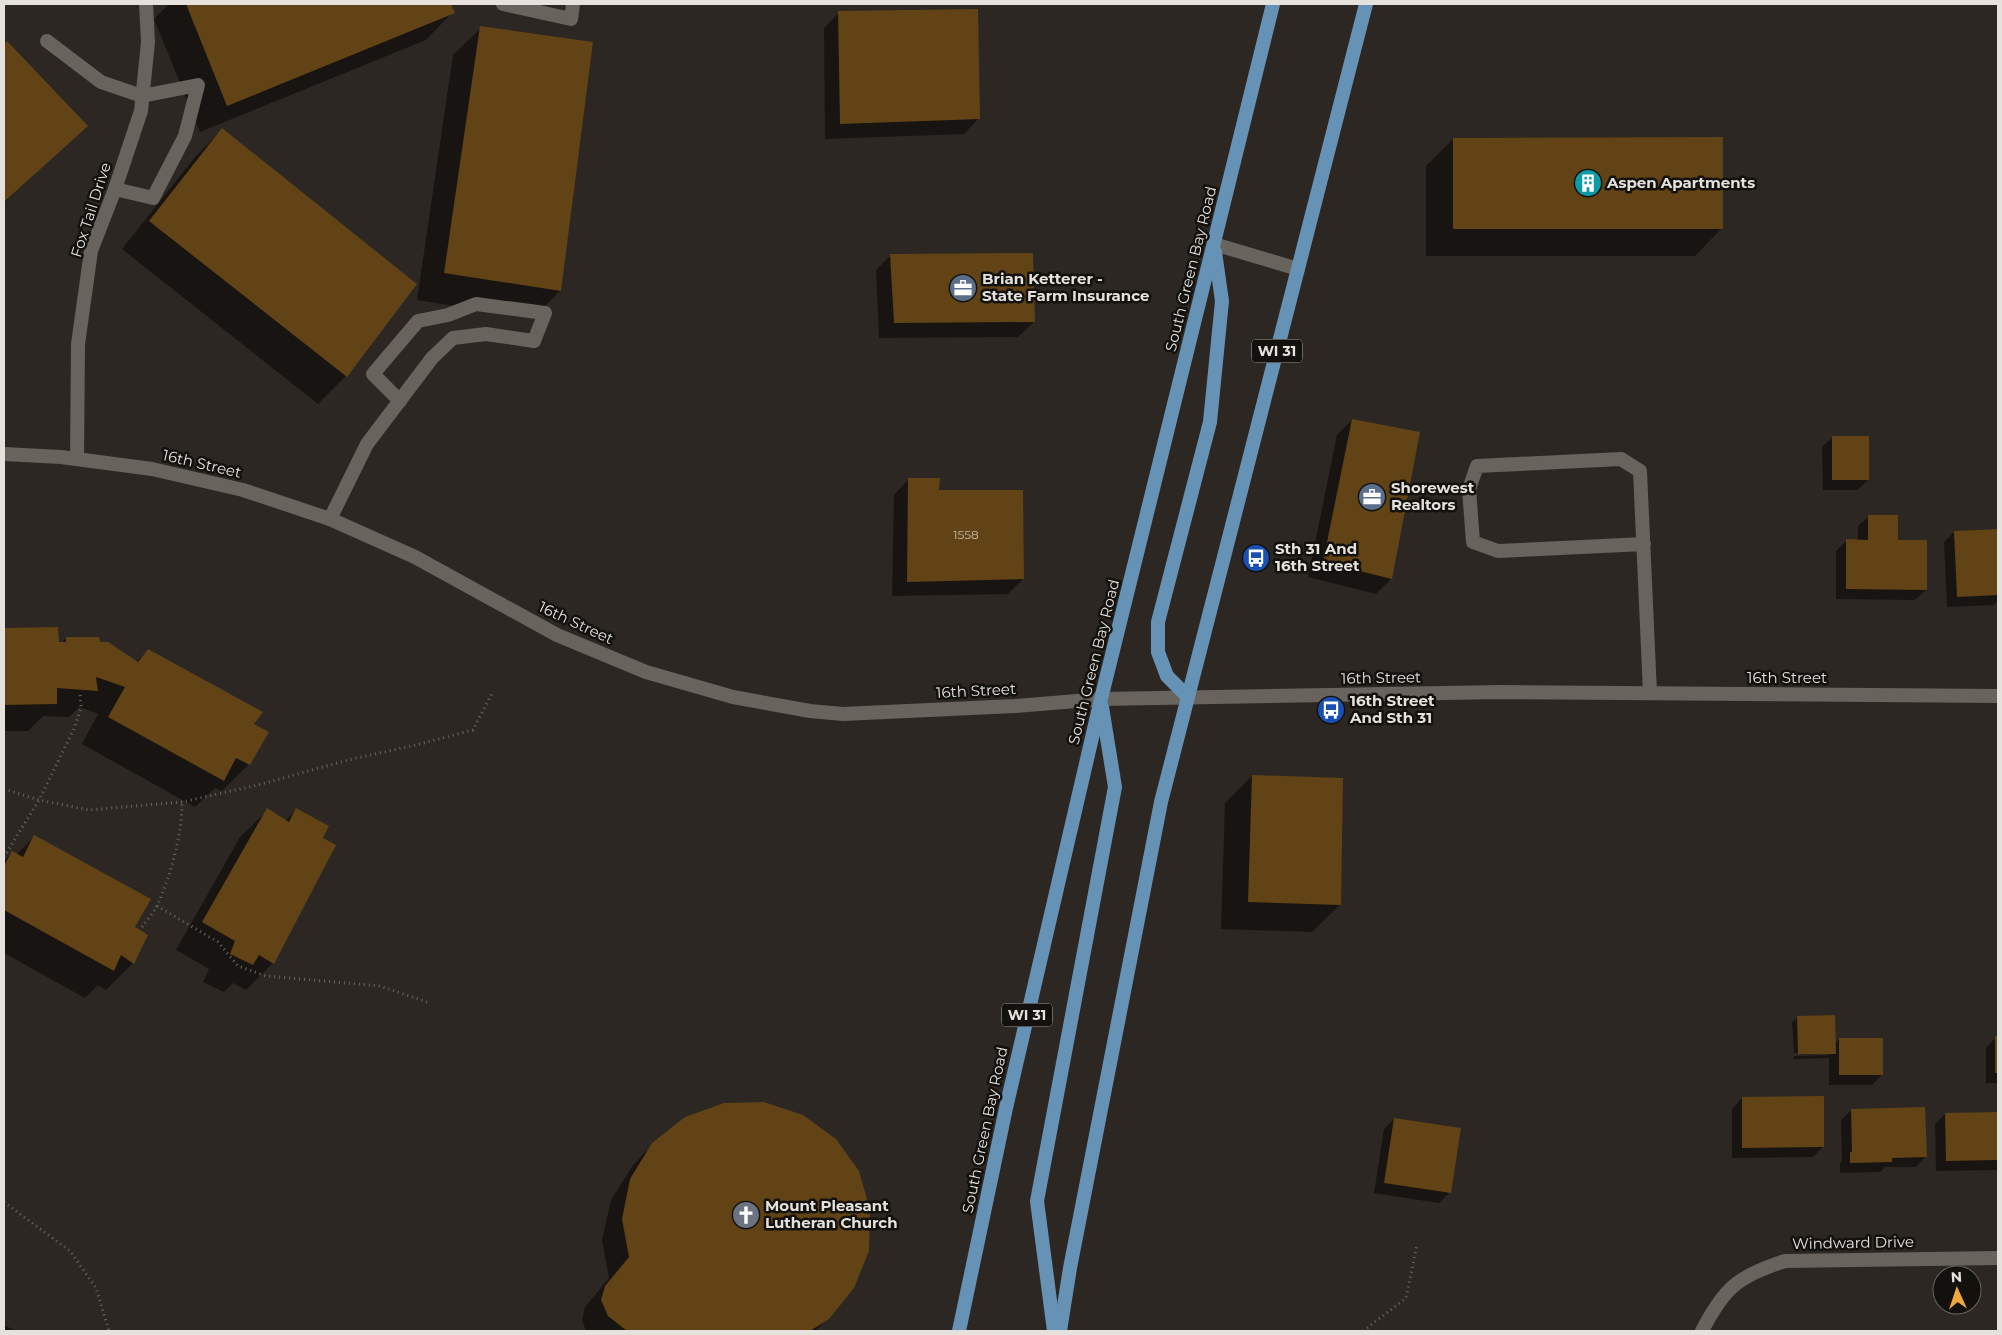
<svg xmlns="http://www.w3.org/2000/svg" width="2002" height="1335" viewBox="0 0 2002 1335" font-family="Montserrat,sans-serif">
	<rect width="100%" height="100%" fill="#2c2722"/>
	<g fill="#0007">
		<polygon points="169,4 449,4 453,12 426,40 200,132 154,19"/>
		<polygon points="839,13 979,118 964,134 825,139 824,28"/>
		<polygon points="481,28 560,291 533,318 417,300 453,55"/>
		<polygon points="6,43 86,126 4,203 4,45"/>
		<polygon points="222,130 416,284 346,376 318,404 122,249 195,157"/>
		<polygon points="1453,139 1722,228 1695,256 1426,256 1426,166"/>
		<polygon points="891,255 1034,322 1018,337 879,338 876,270"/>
		<polygon points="1352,420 1391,579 1376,594 1308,577 1337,435"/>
		<polygon points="1833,437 1868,480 1857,490 1823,490 1822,447"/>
		<polygon points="909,479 938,491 1023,579 1008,594 892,596 894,495"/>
		<polygon points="1869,516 1897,541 1926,590 1915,600 1836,599 1836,551 1847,540 1858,541 1858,526"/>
		<polygon points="1998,530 1998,600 1994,605 1947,607 1944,542 1954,532"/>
		<polygon points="4,629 57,629 57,644 61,644 66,638 100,643 136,662 148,650 252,724 249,764 222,791 215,788 195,807 82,744 98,714 79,707 69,717 43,716 28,731 4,731"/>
		<polygon points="1252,776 1340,905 1312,932 1221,929 1225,803"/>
		<polygon points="268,810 285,821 296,810 273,963 246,990 233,983 224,992 203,982 209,969 176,950 240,837"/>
		<polygon points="35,836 133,927 133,963 106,990 98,985 85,998 4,953 4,861 12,853 16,855"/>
		<polygon points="1797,1018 1834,1045 1839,1039 1882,1075 1872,1085 1829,1085 1829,1058 1794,1059 1794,1056 1829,1055 1829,1052 1794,1053 1792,1022"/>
		<polygon points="1996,1037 1998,1037 1998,1083 1986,1083 1986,1048"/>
		<polygon points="1742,1098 1823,1147 1813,1157 1732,1158 1732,1109"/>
		<polygon points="1852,1110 1926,1156 1916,1167 1885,1167 1881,1172 1840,1173 1840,1163 1842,1161 1841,1120"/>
		<polygon points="1998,1113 1998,1170 1936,1171 1935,1124 1945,1114"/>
		<polygon points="1394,1119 1459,1129 1449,1193 1439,1203 1374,1193 1384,1129"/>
		<polygon points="653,1144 828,1318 815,1331 586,1331 582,1320 585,1307 609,1278 602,1240 611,1200 633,1165"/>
		<polygon points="4,1325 16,1331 4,1331"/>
	</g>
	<g fill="#614315">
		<polygon points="186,4 451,4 455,13 227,106"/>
		<polygon points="978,9 980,119 840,124 838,11"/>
		<polygon points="480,26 593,42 561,291 444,273"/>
		<polygon points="7,41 88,126 4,202 4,44"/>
		<polygon points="222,128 417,284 347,377 149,221"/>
		<polygon points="1723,137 1723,229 1453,229 1453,138"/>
		<polygon points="1033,253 1035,322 894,323 890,254"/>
		<polygon points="1352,419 1420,432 1392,579 1323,562"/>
		<rect x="1832" y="436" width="37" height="44"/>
		<polygon points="908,478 940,478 939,490 1023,490 1024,579 907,582"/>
		<polygon points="1868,515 1898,515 1898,540 1927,540 1927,590 1846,589 1846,539 1868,540"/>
		<polygon points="1998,529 1998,595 1957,597 1954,531"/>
		<polygon points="58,627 59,642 66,642 66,637 99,637 100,642 108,642 138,662 148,649 263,712 254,724 269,732 250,765 236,758 224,781 108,717 125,687 96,677 98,691 57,688 57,704 4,705 4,628"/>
		<polygon points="1252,775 1343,778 1341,905 1248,902"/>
		<polygon points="267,808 289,822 296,808 329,826 323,838 336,845 274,964 259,955 253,965 230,954 235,941 202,922"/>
		<polygon points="34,835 151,899 135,927 148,935 134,964 121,955 114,971 4,910 4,866 12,851 23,857"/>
		<polygon points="1835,1015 1836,1054 1798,1054 1797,1016"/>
		<rect x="1995" y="1036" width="3" height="37"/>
		<rect x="1839" y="1038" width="44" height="37"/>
		<polygon points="1824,1096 1824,1147 1742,1148 1742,1097"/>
		<polygon points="764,1102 803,1115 836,1139 859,1171 870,1210 869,1251 854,1288 829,1319 810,1331 627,1331 608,1316 601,1300 605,1286 629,1257 622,1219 630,1179 652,1143 685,1117 724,1103"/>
		<polygon points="1925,1107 1927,1157 1892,1158 1892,1162 1850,1163 1850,1152 1852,1152 1851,1109"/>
		<polygon points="1998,1112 1998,1160 1946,1161 1945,1113"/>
		<polygon points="1394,1118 1461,1128 1451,1193 1384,1183"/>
	</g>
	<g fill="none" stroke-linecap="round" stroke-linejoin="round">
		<g stroke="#6c6763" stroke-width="3" stroke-dasharray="1 4" stroke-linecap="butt">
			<polyline points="4,789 39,800 89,810 182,802 258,785 348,760 420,744 473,730 492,693"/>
			<polyline points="4,857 39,800 74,729 81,708 80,693"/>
			<polyline points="157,906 218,942 238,966 266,976 380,986 427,1002"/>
			<path d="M142,927C147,920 154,912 158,904C171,873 182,836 182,802"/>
			<polyline points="4,1202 70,1251 96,1288 109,1331"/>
			<polyline points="1363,1331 1406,1298 1417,1245"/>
		</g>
		<g stroke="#68635d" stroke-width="14">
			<polyline points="503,4 571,19 573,4"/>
			<polyline points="47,41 101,82 142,96 198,85 185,136 153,198 115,189"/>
			<polyline points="1214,244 1298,269"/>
			<polyline points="400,401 373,374 418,321 448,315 476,304 545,313 534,341"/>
			<polyline points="1644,544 1498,551 1473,542 1469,489 1477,466 1621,459 1640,471 1650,693"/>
		</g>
		<g stroke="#68635d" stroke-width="14">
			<polyline points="77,459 78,344 91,251 115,189 141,111 148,42 146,4"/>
			<polyline points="330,519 367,444 432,358 453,338 486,334 534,341"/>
			<path d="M1702,1331C1724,1288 1738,1276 1785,1261L1998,1258"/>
		</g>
		<polyline stroke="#68635d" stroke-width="14" points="4,454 61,457 152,469 243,490 330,519 415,557 557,635 646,672 733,697 810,711 843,714 1015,706 1101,699 1501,692 1998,696"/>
		<g stroke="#6692b6" stroke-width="14">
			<polyline points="1188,697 1167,676 1158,652 1158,622 1210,422 1222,301 1215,252"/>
			<polyline points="959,1331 1006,1108 1101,699 1273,4"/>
			<polyline points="1054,1331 1037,1201 1115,787 1102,707"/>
			<polyline points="1060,1331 1070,1268 1161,802 1366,4"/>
		</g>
	</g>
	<defs>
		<g id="building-disc" transform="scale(1.4375)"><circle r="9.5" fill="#0f9aa8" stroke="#12110e"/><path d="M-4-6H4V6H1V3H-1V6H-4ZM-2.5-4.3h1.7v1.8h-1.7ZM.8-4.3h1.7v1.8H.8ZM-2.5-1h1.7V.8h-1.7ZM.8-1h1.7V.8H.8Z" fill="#fff"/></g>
		<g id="office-disc" transform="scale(1.4375)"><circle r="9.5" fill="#5c6f8a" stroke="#12110e"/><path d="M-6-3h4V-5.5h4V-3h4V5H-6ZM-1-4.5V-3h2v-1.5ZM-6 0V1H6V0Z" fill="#fff"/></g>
		<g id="bus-disc" transform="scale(1.4375)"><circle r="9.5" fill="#1a4fb4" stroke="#12110e"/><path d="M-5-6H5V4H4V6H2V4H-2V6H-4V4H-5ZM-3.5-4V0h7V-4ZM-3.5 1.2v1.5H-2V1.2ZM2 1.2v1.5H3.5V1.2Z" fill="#fff"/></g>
		<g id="church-disc" transform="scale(1.4375)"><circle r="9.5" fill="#6b7280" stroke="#12110e"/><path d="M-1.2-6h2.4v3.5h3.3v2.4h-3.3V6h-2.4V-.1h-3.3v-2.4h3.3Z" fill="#fff"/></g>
	</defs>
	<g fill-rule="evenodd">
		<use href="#building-disc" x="1588" y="183"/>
		<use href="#office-disc" x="963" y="288"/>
		<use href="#office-disc" x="1372" y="497"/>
		<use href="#bus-disc" x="1256" y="558"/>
		<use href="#bus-disc" x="1331" y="710"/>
		<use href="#church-disc" x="746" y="1215"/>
	</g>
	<g text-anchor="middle" stroke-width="5" stroke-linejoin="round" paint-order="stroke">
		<g font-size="12" fill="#c4baac">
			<text x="966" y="539">1558</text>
		</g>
		<g fill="#12110e" stroke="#a6a3a0" stroke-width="1">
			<rect x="1252" y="339.5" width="50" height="23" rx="4"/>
			<rect x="1002" y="1003.5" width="50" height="23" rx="4"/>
		</g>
		<g font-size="14" font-weight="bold" fill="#e5e2de">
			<text x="1277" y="356">WI 31</text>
			<text x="1027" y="1020">WI 31</text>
		</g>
		<g font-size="15" font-weight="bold" fill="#e5e2de" stroke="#12110e" text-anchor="start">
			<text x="1607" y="188">Aspen Apartments</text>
			<text x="982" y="284">Brian Ketterer -<tspan x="982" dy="17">State Farm Insurance</tspan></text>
			<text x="1391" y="493">Shorewest<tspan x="1391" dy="17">Realtors</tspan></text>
			<text x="1275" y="554">Sth 31 And<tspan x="1275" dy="17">16th Street</tspan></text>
			<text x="1350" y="706">16th Street<tspan x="1350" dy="17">And Sth 31</tspan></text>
			<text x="765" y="1211">Mount Pleasant<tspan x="765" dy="17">Lutheran Church</tspan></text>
		</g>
		<g font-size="15" fill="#e5e2de" stroke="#12110e">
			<text transform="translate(91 210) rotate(-72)" y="5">Fox Tail Drive</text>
			<text transform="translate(1191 269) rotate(-76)" y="5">South Green Bay Road</text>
			<text transform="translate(202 464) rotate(13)" y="5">16th Street</text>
			<text transform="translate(576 623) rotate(25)" y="5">16th Street</text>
			<text transform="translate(1094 662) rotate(-76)" y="5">South Green Bay Road</text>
			<text transform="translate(1381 678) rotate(-1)" y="5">16th Street</text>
			<text x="1787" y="683">16th Street</text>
			<text transform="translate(976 691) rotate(-3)" y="5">16th Street</text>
			<text transform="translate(985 1130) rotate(-78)" y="5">South Green Bay Road</text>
			<text transform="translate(1853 1243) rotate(-1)" y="5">Windward Drive</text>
		</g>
	</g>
	<rect width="2002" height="1335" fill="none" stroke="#e5e2de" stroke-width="10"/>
	<g transform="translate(1957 1290) rotate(357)"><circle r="24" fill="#12110e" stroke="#666561"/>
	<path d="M0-4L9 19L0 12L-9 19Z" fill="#eea83c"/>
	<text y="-8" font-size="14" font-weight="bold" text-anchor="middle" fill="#e5e2de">N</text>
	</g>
</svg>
